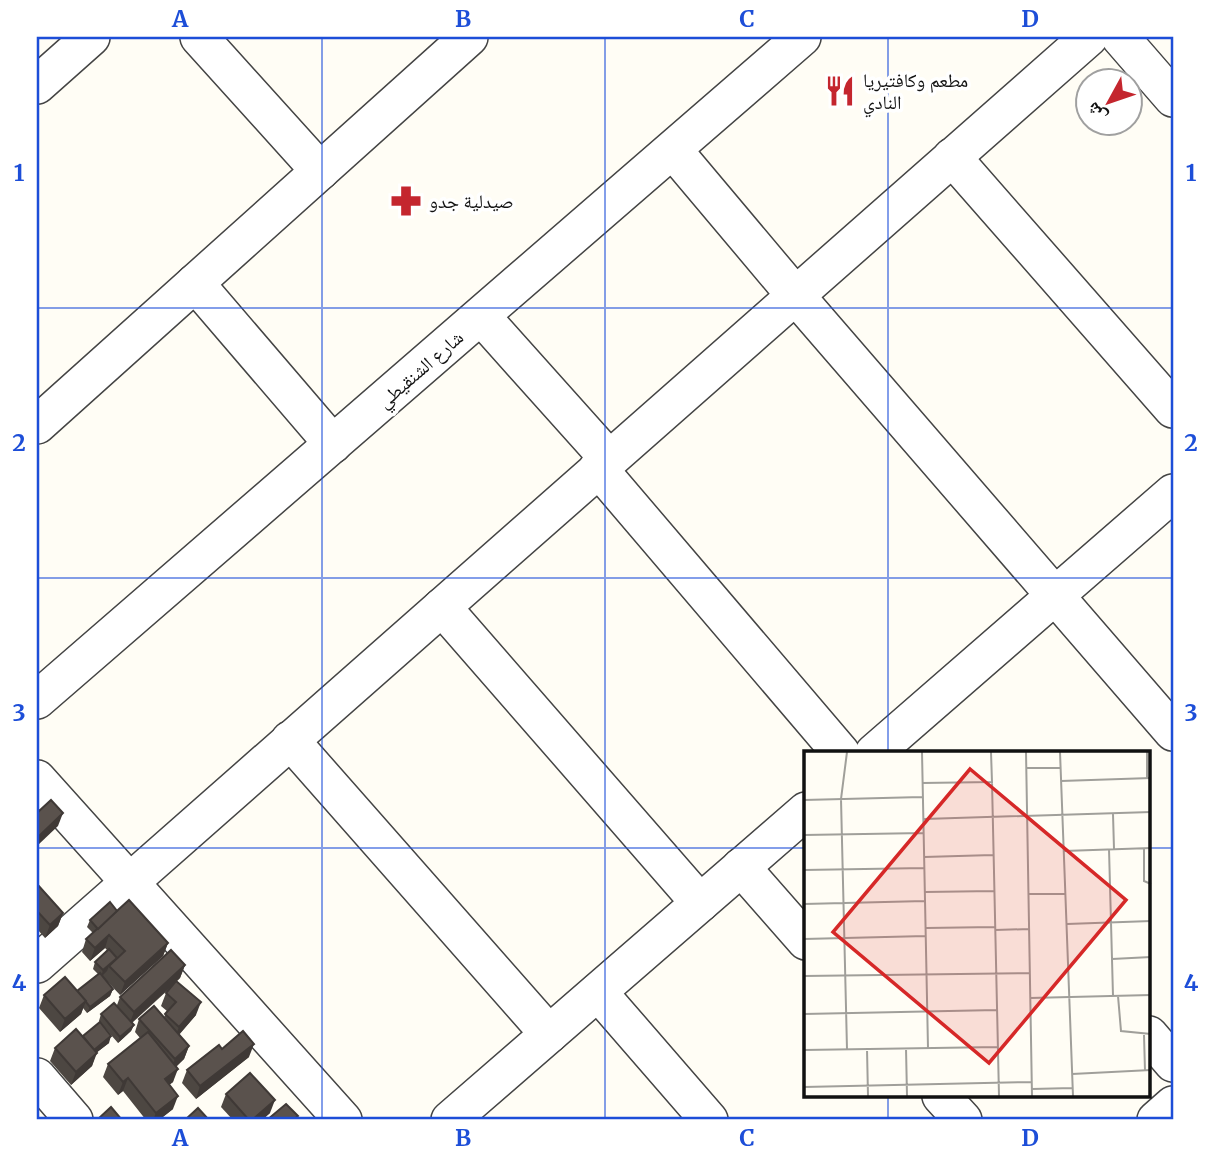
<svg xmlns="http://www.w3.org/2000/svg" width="1210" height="1157" viewBox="0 0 1210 1157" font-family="Merriweather,'Noto Naskh Arabic',serif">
	<rect width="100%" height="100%" fill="#fffdf5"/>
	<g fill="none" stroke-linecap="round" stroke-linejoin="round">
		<g stroke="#444" stroke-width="40">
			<g id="minor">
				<polyline points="199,37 320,171"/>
				<polyline points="1120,37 1173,98"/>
				<polyline points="37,85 91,37"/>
				<polyline points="673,150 795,295 1173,732"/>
				<polyline points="952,157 1173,409"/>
				<polyline points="195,283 333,444"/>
				<polyline points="481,316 609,459"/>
				<polyline points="37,425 469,37"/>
				<polyline points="598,468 841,753"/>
				<polyline points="442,607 700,903"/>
				<polyline points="37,700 802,37"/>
				<polyline points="290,740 549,1034"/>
				<polyline points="874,753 1173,493"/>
				<polyline points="37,779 343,1120"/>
				<polyline points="741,867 806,941"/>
				<polyline points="37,964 1089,37"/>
				<polyline points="598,992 709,1120"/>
				<polyline points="1149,1035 1173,1063"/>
				<polyline points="37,1077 74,1120"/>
				<polyline points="941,1096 963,1120"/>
				<polyline points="450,1120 806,811"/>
				<polyline points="1156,1120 1173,1105"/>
			</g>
		</g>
		<use href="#minor" stroke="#fff" stroke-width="37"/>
	</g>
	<g fill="#4d4742">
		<polygon points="37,884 63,913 58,926 45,938 37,929"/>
		<polygon points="117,911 168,943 163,956 120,995 106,980 113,989 110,996 87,1013 83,1008 81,1014 60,1032 39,1008 44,995 77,991 98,974 93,969 95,962 107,950 105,948 90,961 82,952 86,939 93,933 87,927 90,920"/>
		<polygon points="185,965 180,978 177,981 196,1015 179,1035 189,1046 184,1059 176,1067 173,1082 169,1085 173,1109 159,1120 146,1120 123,1091 118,1095 103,1077 108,1064 140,1038 135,1032 139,1019 164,1017 167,1011 161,1006 166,993 169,989 132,1023 134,1025 131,1031 118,1043 99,1021 101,1014 117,1005 120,997"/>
		<polygon points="83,1036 109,1043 96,1053 92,1066 71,1085 50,1061 55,1048 83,1037"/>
		<polygon points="222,1049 249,1057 196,1099 182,1083 187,1070"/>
		<polygon points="226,1094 270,1113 262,1120 233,1120 221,1107"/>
	</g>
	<g fill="#3f3936">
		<polygon points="63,813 58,826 37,846 37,838"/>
		<polygon points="63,913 58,926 45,938 50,925"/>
		<polygon points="109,935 105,948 90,961 95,948"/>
		<polygon points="168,943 163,956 120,995 125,982"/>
		<polygon points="117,958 109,966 107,971 101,977 103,970"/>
		<polygon points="185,965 180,978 129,1025 134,1012"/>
		<polygon points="113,989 110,996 87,1013 90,1007"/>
		<polygon points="86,1001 81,1014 60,1032 65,1019"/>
		<polygon points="201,1002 196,1015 174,1040 179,1027"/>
		<polygon points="134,1025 131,1031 118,1043 120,1037"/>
		<polygon points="111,1036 109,1043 92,1056 94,1050"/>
		<polygon points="254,1044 249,1057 196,1099 200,1086"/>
		<polygon points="189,1046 184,1059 170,1072 175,1059"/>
		<polygon points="97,1053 92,1066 71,1085 76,1072"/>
		<polygon points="178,1069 173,1082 160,1092 165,1079"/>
		<polygon points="128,1078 123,1091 118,1095 123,1082"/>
		<polygon points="178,1096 173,1109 159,1120 153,1120 156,1113"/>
		<polygon points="275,1100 270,1113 262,1120 252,1120"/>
	</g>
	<g fill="#5a524d" stroke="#3f3936" stroke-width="2">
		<polygon points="51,800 63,813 37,838 37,813"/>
		<polygon points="37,884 63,913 50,925 37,911"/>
		<polygon points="129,900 168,943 125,982 109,966 125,951 109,935 95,948 86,939"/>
		<polygon points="110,902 117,911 98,929 90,920"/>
		<polygon points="109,949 117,958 103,970 95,962"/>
		<polygon points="171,950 185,965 134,1012 120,997"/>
		<polygon points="100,973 113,989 90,1007 77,991"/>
		<polygon points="65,977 86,1001 65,1019 44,995"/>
		<polygon points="176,981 201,1002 179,1027 165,1014 176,1002 166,993"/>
		<polygon points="114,1003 134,1025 120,1037 101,1014"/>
		<polygon points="154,1006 189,1046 175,1059 139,1019"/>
		<polygon points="100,1022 111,1036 94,1050 83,1036"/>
		<polygon points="76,1029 97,1053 76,1072 55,1048"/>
		<polygon points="243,1031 254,1044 200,1086 187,1070 219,1045 222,1049"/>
		<polygon points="148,1032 178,1069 165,1079 178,1096 156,1113 128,1078 123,1082 108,1064"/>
		<polygon points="250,1073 275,1100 252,1120 249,1120 226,1094"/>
		<polygon points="286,1104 298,1116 293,1120 267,1120"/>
		<polygon points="111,1107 122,1120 97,1120"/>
		<polygon points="198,1108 209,1120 185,1120"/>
	</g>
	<path fill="none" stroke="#1d4ed8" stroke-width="2" stroke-opacity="0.55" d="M322,37V1120M605,37V1120M888,37V753M37,308H1173M37,578H1173M37,848H806M1149,848H1173M888,1096V1120"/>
	<defs>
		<g id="restaurant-bare" transform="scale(2.415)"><path d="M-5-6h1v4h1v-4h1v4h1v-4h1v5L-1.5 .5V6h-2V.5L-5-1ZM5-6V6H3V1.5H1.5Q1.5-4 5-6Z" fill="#c4262e" stroke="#fff" stroke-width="2.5" paint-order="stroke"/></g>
		<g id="pharmacy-bare" transform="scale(2.415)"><path d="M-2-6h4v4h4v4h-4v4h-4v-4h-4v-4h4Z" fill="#c4262e" stroke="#fff" stroke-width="2.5" paint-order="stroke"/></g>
	</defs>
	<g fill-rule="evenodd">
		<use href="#restaurant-bare" x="840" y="91"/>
		<use href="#pharmacy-bare" x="406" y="201"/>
	</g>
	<g text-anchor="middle" stroke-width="7" stroke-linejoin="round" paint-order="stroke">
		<g font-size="19" fill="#111" stroke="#fff" text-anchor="start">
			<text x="863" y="87">مطعم وكافتيريا<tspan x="863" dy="22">النادي</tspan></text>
			<text x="429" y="208">صيدلية جدو</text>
		</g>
		<g font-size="19" fill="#111" stroke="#fff">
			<text transform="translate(420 369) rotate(-41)" y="7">شارع الشنقيطي</text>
		</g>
	</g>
	<g transform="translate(804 751)">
		<rect width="346" height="346" fill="#fffdf5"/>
		<path fill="none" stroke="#a09f9a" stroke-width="2" d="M118,1L124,297M222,1L228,345M256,1L269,345M343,1V27M223,17H257M257,30L347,27M188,31L195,345M118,32L188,31L187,1M0,49L118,46M309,63L310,98M120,68L347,61M0,84L120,82M340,97V130L347,133M305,98L309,245M260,100L347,97M120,106L189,104M0,119L121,117M121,141L190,140M225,143H262M0,153L121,150M263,173L347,170M122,177L191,176M191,179L225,178M0,188L122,185M308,208L347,206M0,225L226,222M314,245L317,280L347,283M226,247L347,244M0,263L193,259M340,284L341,320M102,297L103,345M43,298L37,48L43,1M63,298L64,345M0,299L194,296M268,323L347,319M0,336L228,331M228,338L269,337"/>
		<path fill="#d62828" fill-opacity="0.15" stroke="#d62828" stroke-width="3.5" d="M166,18L322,149L185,312L29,181Z"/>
		<rect width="346" height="346" fill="none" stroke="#111" stroke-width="3.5"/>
	</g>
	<rect width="1210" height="1157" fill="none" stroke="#ffffff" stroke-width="77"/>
	<g transform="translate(1109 102) rotate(230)"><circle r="33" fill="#ffffff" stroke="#a0a0a0" stroke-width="2"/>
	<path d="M0-5L12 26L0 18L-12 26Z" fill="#c4262e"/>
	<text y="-10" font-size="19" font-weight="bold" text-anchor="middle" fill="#111111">ش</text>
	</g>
	<rect x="38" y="38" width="1134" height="1080" fill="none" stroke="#1d4ed8" stroke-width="2.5"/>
	<g font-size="23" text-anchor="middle" font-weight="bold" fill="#1d4ed8">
		<text x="180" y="27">A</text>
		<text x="463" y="27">B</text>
		<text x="747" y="27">C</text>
		<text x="1030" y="27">D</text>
		<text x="19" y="181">1</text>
		<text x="1191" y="181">1</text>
		<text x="19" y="451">2</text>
		<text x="1191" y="451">2</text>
		<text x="19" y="721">3</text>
		<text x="1191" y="721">3</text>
		<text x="19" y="991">4</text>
		<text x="1191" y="991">4</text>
		<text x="180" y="1146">A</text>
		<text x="463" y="1146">B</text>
		<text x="747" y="1146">C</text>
		<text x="1030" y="1146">D</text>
	</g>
</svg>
